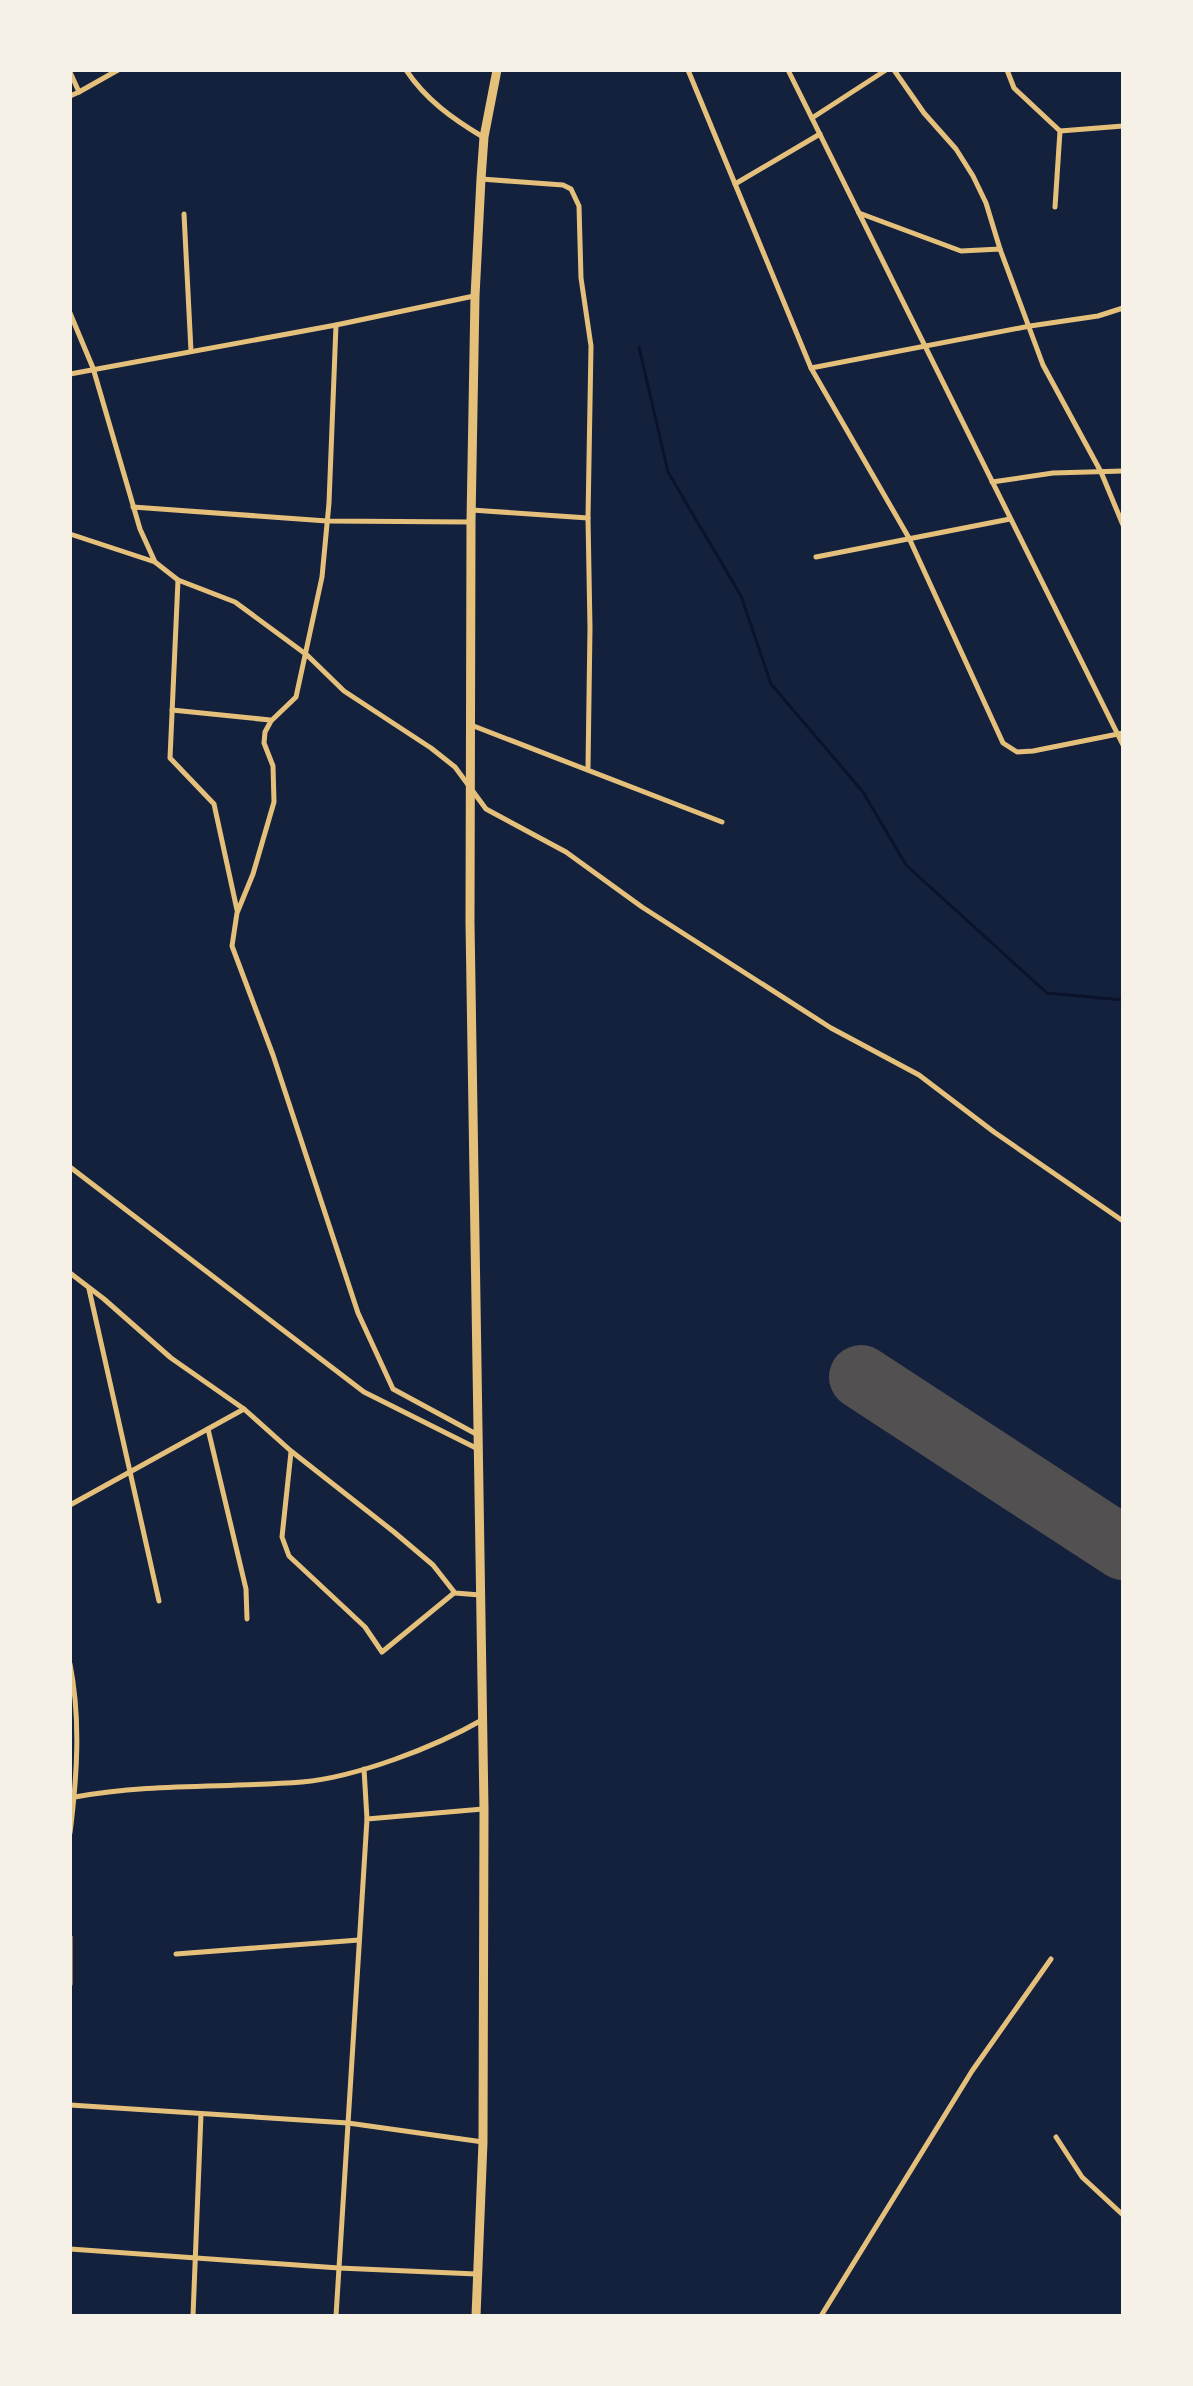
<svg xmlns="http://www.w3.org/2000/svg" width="1193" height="2386" viewBox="0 0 1193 2386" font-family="Figtree,sans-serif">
	<rect width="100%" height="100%" fill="#14213d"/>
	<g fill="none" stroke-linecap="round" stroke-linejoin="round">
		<polyline stroke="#0b132b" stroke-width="3" points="639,347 668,472 741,596 771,684 863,792 906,865 1047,993 1123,1000"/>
		<polyline stroke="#525050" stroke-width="64" points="861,1377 1123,1548"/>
		<g stroke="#e5c07b" stroke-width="5">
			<path d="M406,70C426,100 453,119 483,137"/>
			<polyline points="688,70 811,368 909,538 1003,743 1017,752 1033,751 1123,733"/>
			<polyline points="788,70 1123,745"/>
			<polyline points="894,70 924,113 956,149 973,176 986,203 1000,249"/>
			<polyline points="1007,70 1014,88 1060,131 1055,207"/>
			<polyline points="70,72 79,92 70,96"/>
			<polyline points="79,92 118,70"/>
			<polyline points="812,118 886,70"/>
			<polyline points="1060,131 1123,126"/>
			<polyline points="481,179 563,185 571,189 579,206 581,278 591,346 588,518 590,628 588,768"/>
			<polyline points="735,184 820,134"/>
			<polyline points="859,213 961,251 1000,249 1043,365 1101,472 1123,525"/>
			<polyline points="184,214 191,351"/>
			<polyline points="70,313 93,368 140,529 155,562 178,580 235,602 307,655 344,691 431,748 455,767 486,809 566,852 642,907 831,1028 919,1075 994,1132 1123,1221"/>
			<polyline points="336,325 329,503 322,577 296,697 271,721 265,732 264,743 273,766 274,802 253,874 237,913 232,946 273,1055 358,1313 393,1389 478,1435"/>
			<polyline points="811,368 1030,326 1098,316 1123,308"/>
			<polyline points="70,374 336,325 474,296"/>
			<polyline points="992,482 1053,473 1123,471"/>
			<polyline points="133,507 327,521 470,522"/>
			<polyline points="472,510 588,518"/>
			<polyline points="70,534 155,562"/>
			<polyline points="816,557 1010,519"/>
			<polyline points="178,580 170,758 214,804 237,910"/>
			<polyline points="172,710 270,720"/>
			<polyline points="471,725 722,822"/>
			<polyline points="70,1167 364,1392 478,1449"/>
			<polyline points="70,1273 104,1299 171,1358 244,1409 291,1451 394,1532 433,1565 455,1593 480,1595"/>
			<polyline points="89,1289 159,1601"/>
			<polyline points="208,1429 246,1589 247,1619"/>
			<polyline points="291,1452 282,1537 289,1556 365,1627 382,1652 454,1593"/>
			<polyline points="70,1505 244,1409"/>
			<path d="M70,1664C81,1720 77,1777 70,1833"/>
			<polyline points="364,1769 367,1819"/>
			<path d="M75,1797C150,1783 226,1788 302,1782C357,1777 435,1747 482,1720"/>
			<polyline points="70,1937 70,1984"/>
			<polyline points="176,1954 359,1940"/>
			<polyline points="70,2105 348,2123 483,2142"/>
			<polyline points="1056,2137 1082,2177 1123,2215"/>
			<polyline points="70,2249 339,2268 476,2274"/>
			<polyline points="193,2316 201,2114"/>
			<polyline points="336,2316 367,1819 483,1809"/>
			<polyline points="821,2316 972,2071 1051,1959"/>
		</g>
		<polyline stroke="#e5c07b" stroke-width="9" points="476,2316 483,2142 484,1809 470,922 471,522 475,296 481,179 484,137 497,70"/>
	</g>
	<rect width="1193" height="2386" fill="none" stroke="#f6f1e7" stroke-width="144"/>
</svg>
